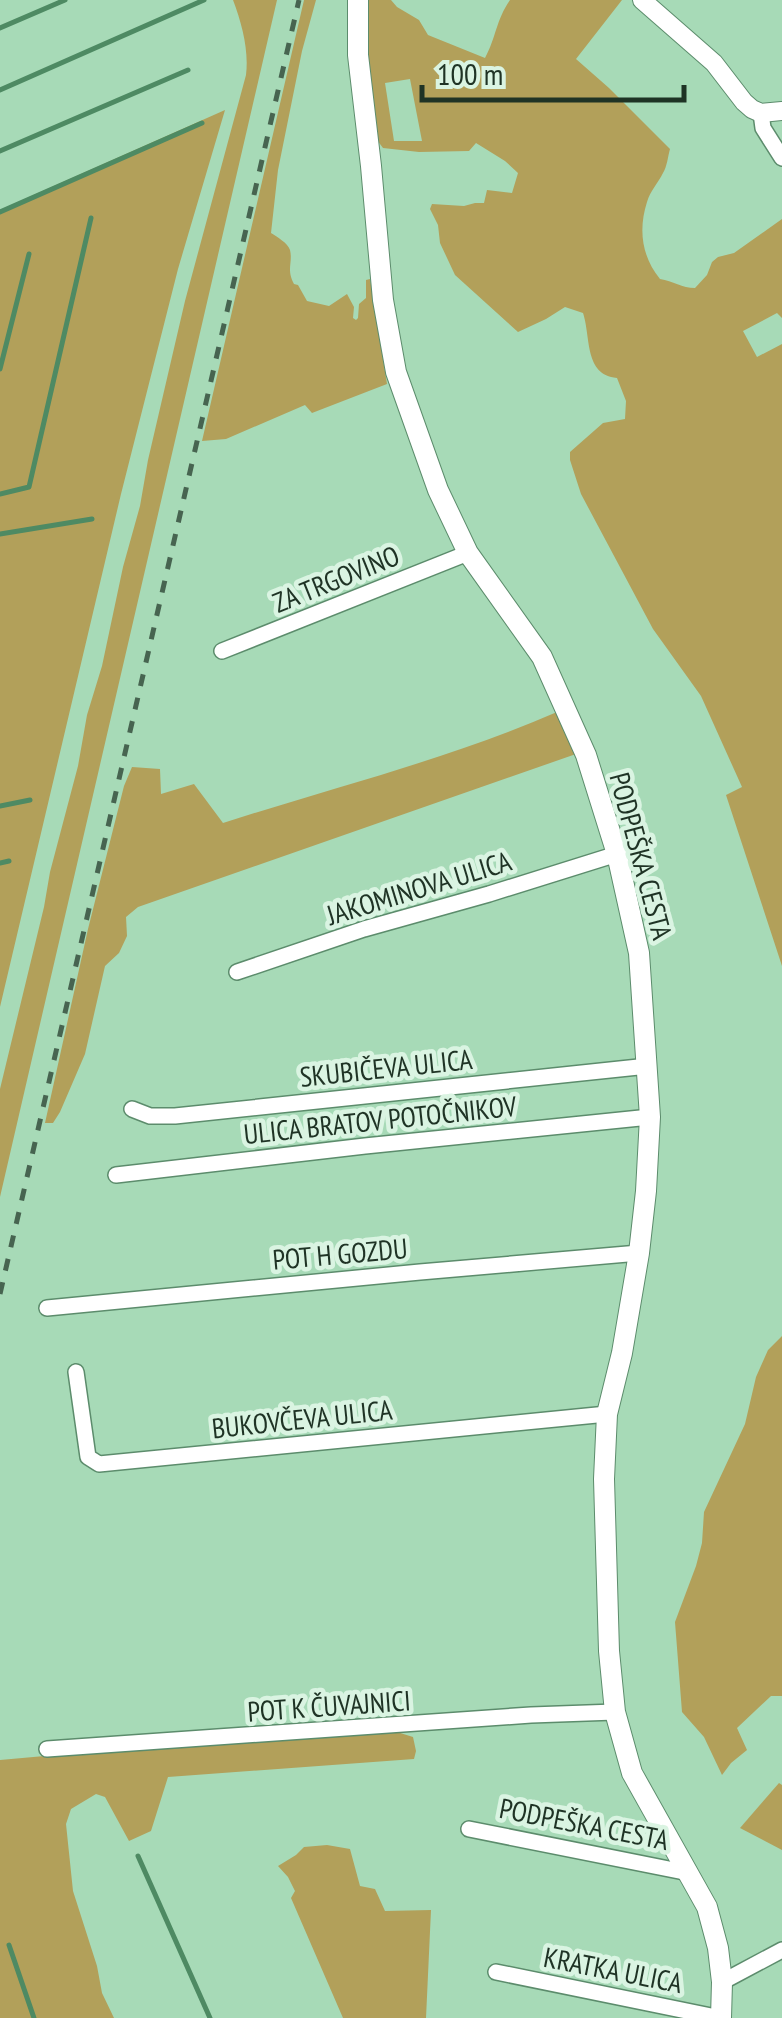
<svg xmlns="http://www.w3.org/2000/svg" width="782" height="2018" viewBox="0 0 782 2018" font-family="'PT Sans Narrow',sans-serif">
	<rect width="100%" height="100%" fill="#a7dab7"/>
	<g fill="#b2a05a" fill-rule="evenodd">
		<path d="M233,0H277L0,1197V1089L44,907L50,872L78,766L87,715L102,666L123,567L140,506L148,460L185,301L246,75C249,50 242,24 233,0Z"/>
		<path d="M304,0H316L302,51L278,170L271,233C277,237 288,243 290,250C293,263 286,269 294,284L298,285L307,301L329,306L347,294L354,307L353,318L356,320L358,318L359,304L366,298V280L370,279L387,384L312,413L305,405L226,439L202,441Z"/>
		<path d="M367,0H391L397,7L419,20L428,35L485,58C496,38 496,20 510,0H622L576,59L609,88L670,149C668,156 667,167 663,173C658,183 650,191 647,202C638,230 642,257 660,279C673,281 682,288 695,288L707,275L712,262L718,257L734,253L782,219V318L777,313L743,331L757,357L782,344V966L726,795L742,787L701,696L653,629L581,494L570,460V452L603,423L625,419L626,401L617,378C584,375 591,337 583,313L565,307L546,319L518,332L455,275L440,243L438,225L430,209L432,204L464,206L475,203H484L487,190L512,193L518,173L505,161L476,143L469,151L419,152L383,148L377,140L365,55ZM410,79L422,141H394L385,83Z"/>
		<polygon points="225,110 178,269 121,494 0,1007 0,210"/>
		<path d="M557,712L576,754L138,907L126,917L127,936L119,953L105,966L85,1054L60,1112L53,1123H45L88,929L124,786L132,767L160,769L161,794L194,784L223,823C335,787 449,759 557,712Z"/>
		<polygon points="782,1336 782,1696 771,1696 737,1728 747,1750 731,1763 722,1775 704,1737 682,1712 675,1622 696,1566 702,1543 704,1512 745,1424 756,1377 768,1350"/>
		<path d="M397,1732L413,1737L416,1751L414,1759L168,1777L151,1831L129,1841L105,1797L96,1794L71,1809L66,1824L73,1891L97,1966L102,1993L114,2018H0V1760C132,1747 264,1741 397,1732Z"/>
		<polygon points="779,1783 782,1785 782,1850 740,1828"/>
		<polygon points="327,1845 350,1849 360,1886 375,1889 385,1911 431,1910 426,2018 343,2018 291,1898 295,1891 288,1877 278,1866 296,1855 304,1847"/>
	</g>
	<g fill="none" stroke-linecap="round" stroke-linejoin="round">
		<g stroke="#4e8a63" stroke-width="5">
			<polyline points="0,28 65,0"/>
			<polyline points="0,90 204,0"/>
			<polyline points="0,151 188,70"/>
			<polyline points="0,212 202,123"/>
			<polyline points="0,369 29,254"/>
			<polyline points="0,494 29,487 91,218"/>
			<polyline points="0,534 92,519"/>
			<polyline points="0,806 30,800"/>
			<polyline points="0,863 9,861"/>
			<polyline points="138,1856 210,2018"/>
			<polyline points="9,1945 34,2018"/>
		</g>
		<g stroke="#5c8c6c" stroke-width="18">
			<g id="minor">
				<polyline points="761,113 763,128 782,158"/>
				<polyline points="222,651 468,553"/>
				<polyline points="237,972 364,929 489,894 617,854"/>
				<polyline points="132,1109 150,1116 175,1116 648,1066"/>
				<polyline points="116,1175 365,1146 650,1117"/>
				<polyline points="47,1308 420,1272 639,1253"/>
				<polyline points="76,1372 88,1457 99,1464 607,1414"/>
				<polyline points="47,1749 531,1715 615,1712"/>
				<polyline points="469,1829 689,1873"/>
				<polyline points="496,1972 721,2018"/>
				<polyline points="722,1982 782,1950"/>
			</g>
		</g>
		<g stroke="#5c8c6c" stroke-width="20">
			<polyline id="tertiary" points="642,0 714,63 744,102 752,109 761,113 782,111"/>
		</g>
		<g stroke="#5c8c6c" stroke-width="22">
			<polyline id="secondary" points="358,0 358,55 371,166 383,300 396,372 438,490 468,553 542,657 586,755 617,854 639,953 650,1117 646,1191 639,1253 622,1353 607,1414 604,1479 609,1651 615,1712 632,1773 707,1907 718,1948 722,1982 721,2018"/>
		</g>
		<use href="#minor" stroke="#fff" stroke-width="15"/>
		<use href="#tertiary" stroke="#fff" stroke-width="18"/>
		<use href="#secondary" stroke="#fff" stroke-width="20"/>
		<polyline stroke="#476450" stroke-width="5" stroke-dasharray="12 12" stroke-linecap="butt" points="0,1294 299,0"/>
	</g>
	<g text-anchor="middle" stroke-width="9" stroke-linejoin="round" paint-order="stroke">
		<g font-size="28" fill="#1f3325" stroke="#daf4e2">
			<text transform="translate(336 579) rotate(-22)" y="10">ZA TRGOVINO</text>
			<text transform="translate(641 856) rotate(75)" y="10">PODPEŠKA CESTA</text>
			<text transform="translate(419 888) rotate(-17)" y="10">JAKOMINOVA ULICA</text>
			<text transform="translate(386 1068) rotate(-6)" y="10">SKUBIČEVA ULICA</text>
			<text transform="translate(380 1120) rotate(-6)" y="10">ULICA BRATOV POTOČNIKOV</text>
			<text transform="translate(340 1254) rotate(-5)" y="10">POT H GOZDU</text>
			<text transform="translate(302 1419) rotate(-6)" y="10">BUKOVČEVA ULICA</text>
			<text transform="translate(329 1706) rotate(-4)" y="10">POT K ČUVAJNICI</text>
			<text transform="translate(584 1824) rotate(11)" y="10">PODPEŠKA CESTA</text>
			<text transform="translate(613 1970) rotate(11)" y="10">KRATKA ULICA</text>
		</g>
	</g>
	<path d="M422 85v15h262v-15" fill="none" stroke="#1f3325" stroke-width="5"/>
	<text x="437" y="85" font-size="30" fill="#1f3325" stroke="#daf4e2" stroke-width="8" paint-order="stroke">100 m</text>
</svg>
